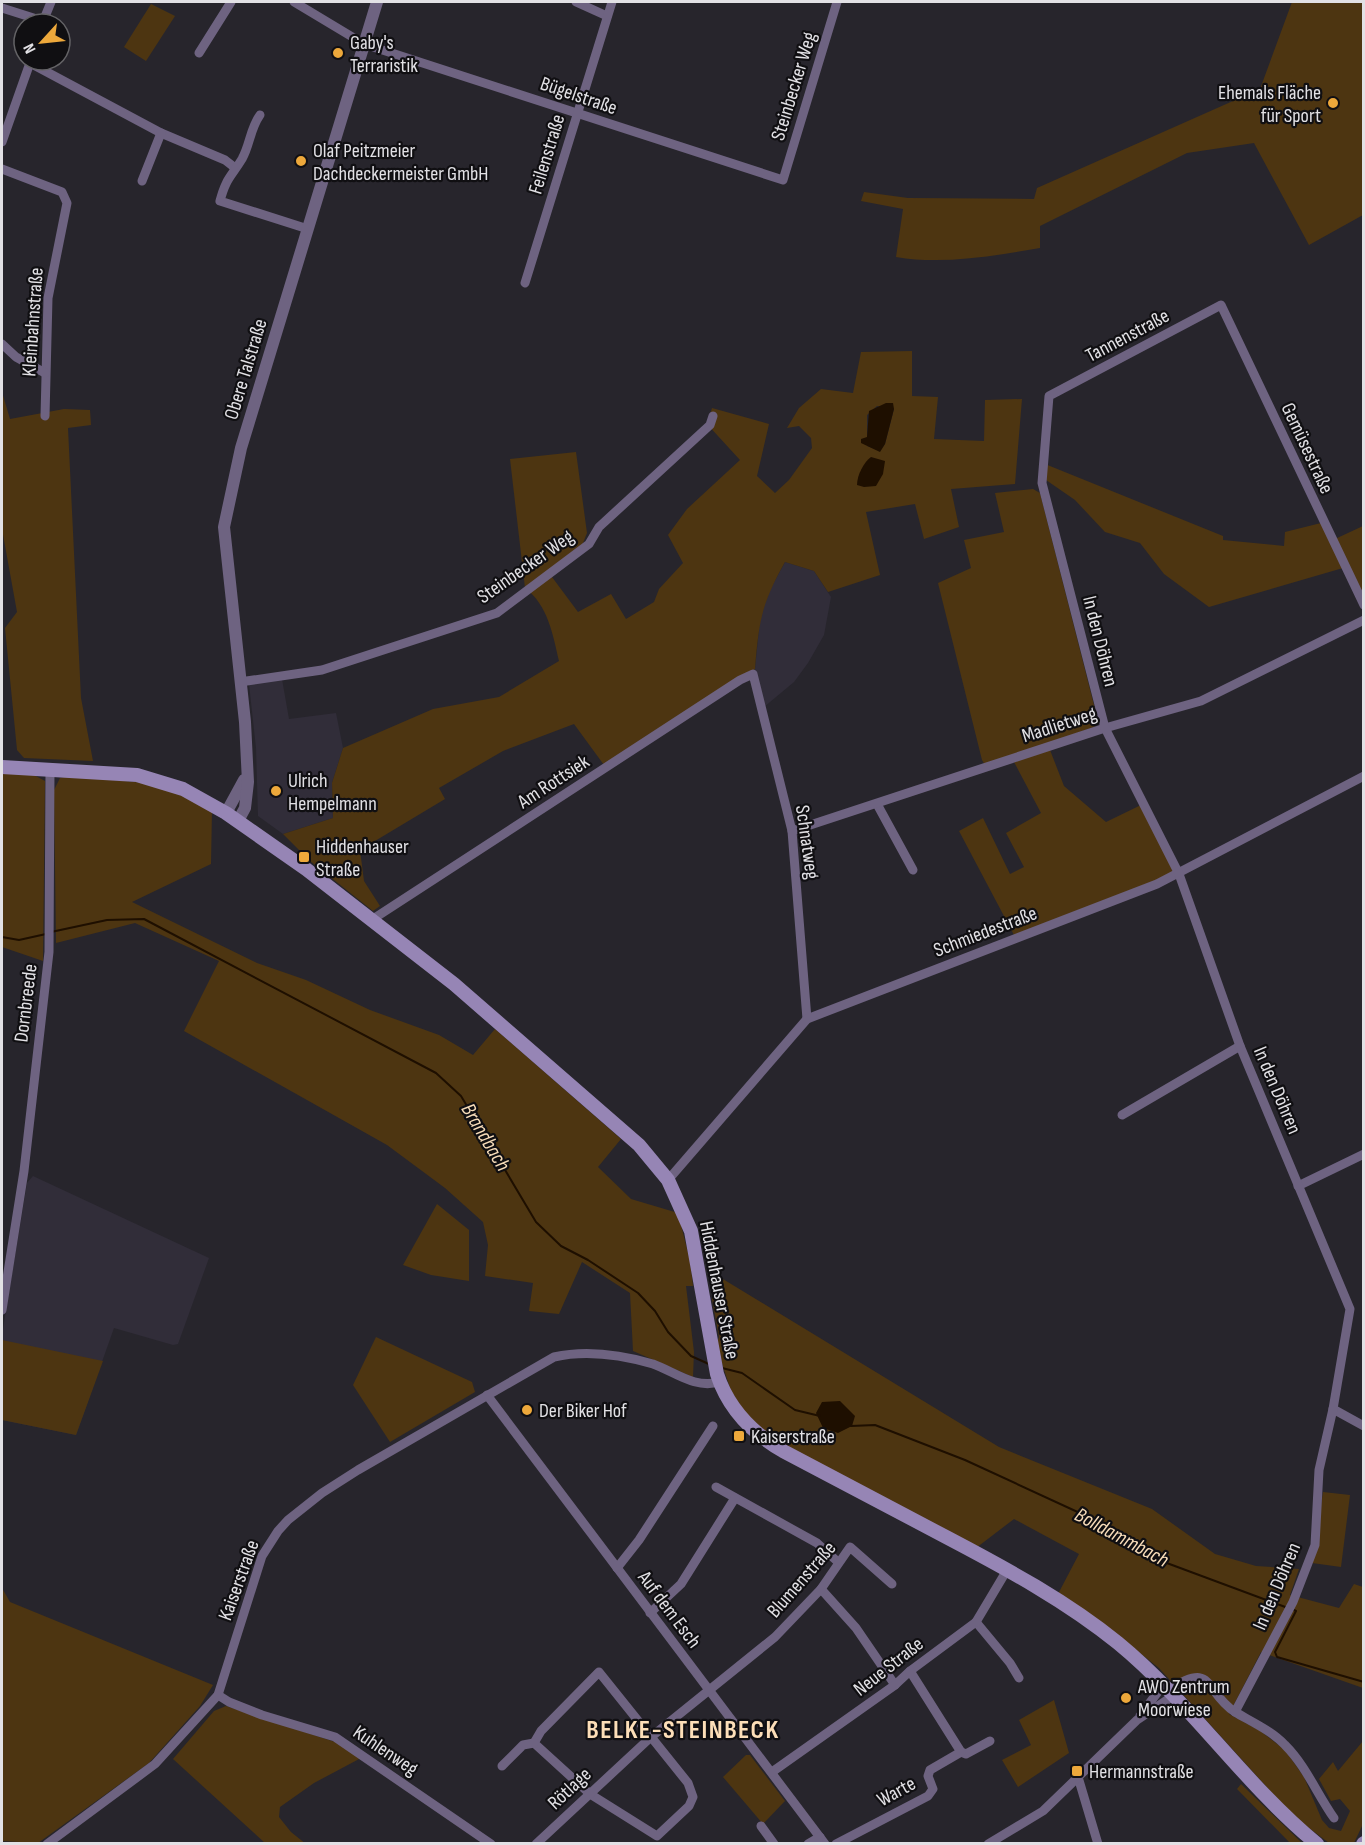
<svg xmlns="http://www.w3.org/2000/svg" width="1365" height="1845" viewBox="0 0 1365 1845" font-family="'Sofia Sans Condensed',sans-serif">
	<rect width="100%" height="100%" fill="#27252c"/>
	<g fill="#312d39">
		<polygon points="785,562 814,571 831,597 824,635 808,663 794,682 764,707 755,669 760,618 767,595"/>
		<polygon points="282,679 289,719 336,713 343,748 332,783 333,818 283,834 258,816 256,748 249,684"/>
		<polygon points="33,1176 209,1258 178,1344 173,1345 114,1328 76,1435 2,1420 2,1335 27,1183"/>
	</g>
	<g fill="#4d3511" fill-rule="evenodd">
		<path d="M1292,2H1363V215L1309,245L1254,143L1187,153L1040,226V248C994,256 942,265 896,257L903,209L861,201L864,192L908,198L1034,199L1037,188L1260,89Z"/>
		<polygon points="151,4 175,16 146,61 124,47"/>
		<path d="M912,351V396L938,397L934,439L984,441L985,400L1022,399L1015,484L951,489L959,527L924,539L915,504L866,512L880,575L828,592L814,571L785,562C761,605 759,621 755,669L604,765L574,724L503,751L439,788L445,799L360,850L364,881L380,906L373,911L310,861L283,834L333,818L332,783L343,748L433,709L499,697L559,661C553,635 548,605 525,588L510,459L576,452L587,533L583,543L552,577L578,612L611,594L626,619L654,602L659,589L683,563L668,535L687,509L740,460L707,424L712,408L769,424L757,476L775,493L789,480L812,448L811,438L799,426L787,428L799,408L821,389L853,393L861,352ZM877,406L894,409L885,444L880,451L867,446V415Z"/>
		<polygon points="2,392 10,419 64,409 90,410 91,425 68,428 81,698 93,761 24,758 17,750 5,628 17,612 2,529"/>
		<polygon points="1045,464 1223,536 1223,540 1284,546 1285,532 1321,523 1343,568 1209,607 1164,574 1140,543 1105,532 1075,500 1046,480"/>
		<polygon points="1033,489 1040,493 1098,721 1094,727 985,765 982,760 938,583 971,568 964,540 1004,532 995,493"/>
		<polygon points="1363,526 1363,601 1335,539"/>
		<polygon points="1050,750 1064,786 1106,822 1141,805 1173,868 1172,874 1014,935 959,831 983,818 1010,874 1024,867 1006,833 1041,813 1014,762"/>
		<polygon points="2,771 32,774 45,781 43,961 2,947"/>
		<polygon points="69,776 157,784 212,810 211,864 132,902 257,963 306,980 370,1010 439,1035 473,1055 495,1029 621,1139 598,1167 631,1199 678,1213 690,1261 693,1286 686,1286 694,1352 693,1377 633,1351 630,1293 582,1262 559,1314 529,1311 533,1283 485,1276 488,1245 483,1222 445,1188 387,1145 184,1031 219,961 135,923 56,943 54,790 60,778"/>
		<polygon points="437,1204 469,1230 469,1281 431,1275 403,1265"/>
		<polygon points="713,1273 999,1447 1152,1509 1215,1554 1256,1566 1299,1569 1290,1595 1339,1608 1354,1584 1363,1587 1363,1688 1261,1652 1229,1714 1259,1730 1285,1750 1304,1777 1322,1820 1329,1828 1341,1831 1350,1811 1340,1799 1331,1801 1319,1779 1333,1762 1338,1771 1363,1741 1363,1824 1354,1843 1329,1843 1293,1816 1159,1668 1099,1621 1058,1594 1079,1554 1014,1519 976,1548 784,1447 746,1414 731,1391 716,1345 719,1337 712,1299"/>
		<polygon points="376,1337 472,1382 475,1392 390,1442 353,1385"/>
		<polygon points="2,1340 103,1361 76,1435 2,1420"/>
		<polygon points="1323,1492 1350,1495 1341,1567 1312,1563"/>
		<polygon points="2,1588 10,1602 213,1685 200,1706 149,1763 38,1843 2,1841"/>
		<polygon points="1054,1700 1069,1753 1018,1787 1002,1760 1031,1745 1019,1720"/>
		<polygon points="226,1706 338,1743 361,1758 314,1783 280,1807 279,1817 291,1832 306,1844 265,1843 173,1759 214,1711"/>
		<polygon points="746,1755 750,1755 785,1801 763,1824 723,1777"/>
		<polygon points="1241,1784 1302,1843 1290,1843 1237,1789"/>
	</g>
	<g fill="#1e0f00">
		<polygon points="886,403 893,403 894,409 885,444 880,452 861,443 861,439 867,437 869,411"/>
		<path d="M871,457L885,461L883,474L876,486L864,487L857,485C857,475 864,462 871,457Z"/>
		<polygon points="840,1401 855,1416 852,1426 838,1433 823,1428 816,1413 822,1402"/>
	</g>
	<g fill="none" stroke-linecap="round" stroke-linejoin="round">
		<g stroke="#1e0f00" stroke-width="2">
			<polyline points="51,932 107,920 144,919 436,1073 461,1096 536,1222 561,1246 588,1260 638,1293 655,1311 668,1332 691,1356 711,1365"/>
			<polyline points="2,937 19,940 46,934"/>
			<polyline points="722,1368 742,1373 795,1410 820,1416"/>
			<polyline points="851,1426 875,1425 965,1460 1095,1520 1156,1559 1288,1608"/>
			<polyline points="1294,1610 1296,1611 1275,1652 1277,1657 1364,1682"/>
		</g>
		<g stroke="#6e6381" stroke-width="9">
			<polyline points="294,2 364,44 783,180 837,2"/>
			<polyline points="576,2 607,16"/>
			<polyline points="2,8 43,21"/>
			<polyline points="42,24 51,2"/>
			<polyline points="199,53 231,2"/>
			<polyline points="30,63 161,133 225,160 234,167"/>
			<path d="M260,115C250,129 250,145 242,159C231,177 226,178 220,201L308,229"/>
			<polyline points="2,142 31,60"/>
			<polyline points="2,169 62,192 67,203 48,298 45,416"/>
			<polyline points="142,181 161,133"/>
			<polyline points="525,283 612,2"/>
			<polyline points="2,344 16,357 45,373"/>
			<polyline points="240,682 322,670 497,613 589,544 599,527 710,425 713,416"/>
			<polyline points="877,804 913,870"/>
			<polyline points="792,831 1105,728 1201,701 1364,620"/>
			<polyline points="373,919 740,680 753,674 792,831 807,1019"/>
			<polyline points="1122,1115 1240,1046"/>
			<polyline points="668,1180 807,1019 1157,884 1364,776"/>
			<polyline points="1298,1186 1364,1154"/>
			<polyline points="2,1310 24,1171 49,952 50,770"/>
			<polyline points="487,1395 825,1844"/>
			<polyline points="1333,1409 1364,1426"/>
			<polyline points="716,1487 817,1543 838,1562"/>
			<polyline points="617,1568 639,1540 713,1426"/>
			<polyline points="821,1589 856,1628 895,1685"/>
			<polyline points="650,1613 681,1584 735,1498"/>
			<polyline points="976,1622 1010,1663 1019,1678"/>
			<polygon points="599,1672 688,1783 693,1797 689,1806 657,1836 590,1794 534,1743 541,1731"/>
			<path d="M1168,1690C1215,1660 1203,1691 1235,1712L1293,1602L1315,1545L1319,1470L1333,1409L1350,1309L1240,1046L1179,874L1105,728L1042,483L1049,396L1221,305L1364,605"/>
			<polyline points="218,1695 229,1702 262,1715 335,1737 491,1844"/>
			<path d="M1235,1712C1252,1722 1272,1731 1285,1745C1306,1766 1317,1794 1334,1818"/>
			<polyline points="1140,1716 1163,1685"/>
			<polyline points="961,1752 966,1754 990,1741"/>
			<polyline points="502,1766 523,1745 534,1743"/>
			<polyline points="772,1772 895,1685 910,1671 976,1622 1007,1570"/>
			<polyline points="1078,1777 1098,1844"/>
			<polyline points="761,1826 774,1844"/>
			<path d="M47,1844L155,1764L218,1695L262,1556L278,1531L288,1520L322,1493L358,1470L554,1357C585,1350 622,1355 653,1364C675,1372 695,1389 719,1382"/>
			<polyline points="536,1844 651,1737 775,1637 821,1589 850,1547 892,1584"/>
			<polyline points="808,1844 820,1837"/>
			<polyline points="836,1844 928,1796 933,1789 928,1776 930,1770 961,1752 910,1671"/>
			<polyline points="988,1844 1043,1811 1137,1720 1173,1696"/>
		</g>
		<g stroke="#6e6381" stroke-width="12">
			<polyline points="226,813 244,780"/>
			<polyline points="238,821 245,808 248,782 245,722 224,527 241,448 377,2"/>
		</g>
		<g stroke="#9685b5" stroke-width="14">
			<path d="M2,767L137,775L183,789L226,813L306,869L454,984L639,1145L668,1180L691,1231L717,1374C728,1408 752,1433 783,1451C838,1480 893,1509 948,1538C1007,1569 1066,1601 1118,1643C1191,1703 1244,1784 1317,1844"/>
			<polyline points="1363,1844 1364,1843"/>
		</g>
	</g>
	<g fill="#eda83b" stroke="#100f12" stroke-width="2">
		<circle cx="338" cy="53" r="6"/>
		<circle cx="1333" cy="103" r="6"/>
		<circle cx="301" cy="161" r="6"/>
		<circle cx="276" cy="791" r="6"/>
		<rect x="298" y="851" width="12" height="12" rx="3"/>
		<circle cx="527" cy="1410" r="6"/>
		<rect x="733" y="1430" width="12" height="12" rx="3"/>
		<circle cx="1126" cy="1698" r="6"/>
		<rect x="1071" y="1765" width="12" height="12" rx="3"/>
	</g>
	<g text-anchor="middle" stroke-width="4.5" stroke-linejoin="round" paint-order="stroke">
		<g font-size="20" fill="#e2e1e5" stroke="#100f12" text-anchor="start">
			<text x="350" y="49">Gaby's<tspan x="350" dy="23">Terraristik</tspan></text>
			<text x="1321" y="99" text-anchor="end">Ehemals Fläche<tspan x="1321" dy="23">für Sport</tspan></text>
			<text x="313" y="157">Olaf Peitzmeier<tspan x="313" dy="23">Dachdeckermeister GmbH</tspan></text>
			<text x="288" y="787">Ulrich<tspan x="288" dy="23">Hempelmann</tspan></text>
			<text x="316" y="853">Hiddenhauser<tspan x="316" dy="23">Straße</tspan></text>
			<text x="539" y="1417">Der Biker Hof</text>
			<text x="751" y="1443">Kaiserstraße</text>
			<text x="1138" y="1693">AWO Zentrum<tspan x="1138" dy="23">Moorwiese</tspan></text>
			<text x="1089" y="1778">Hermannstraße</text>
		</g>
		<g font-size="20" fill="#e2e1e5" stroke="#100f12">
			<text transform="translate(793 86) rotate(-73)" y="7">Steinbecker Weg</text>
			<text transform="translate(579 95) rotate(19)" y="7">Bügelstraße</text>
			<text transform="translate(546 154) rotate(-73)" y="7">Feilenstraße</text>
			<text transform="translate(32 322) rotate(-86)" y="7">Kleinbahnstraße</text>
			<text transform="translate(1127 335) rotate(-28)" y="7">Tannenstraße</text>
			<text transform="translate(245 369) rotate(-73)" y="7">Obere Talstraße</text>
			<text transform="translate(1308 448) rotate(65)" y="7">Gemüsestraße</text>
			<text transform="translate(525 566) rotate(-35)" y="7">Steinbecker Weg</text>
			<text transform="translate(1101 641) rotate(76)" y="7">In den Döhren</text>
			<text transform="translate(1059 724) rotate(-18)" y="7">Madlietweg</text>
			<text transform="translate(553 781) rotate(-33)" y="7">Am Rottsiek</text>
			<text transform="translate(808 842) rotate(82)" y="7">Schnatweg</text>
			<text transform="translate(985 931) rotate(-21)" y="7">Schmiedestraße</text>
			<text transform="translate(25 1003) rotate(-83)" y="7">Dornbreede</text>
			<text transform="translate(1278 1090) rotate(67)" y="7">In den Döhren</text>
			<text transform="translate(720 1290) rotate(79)" y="7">Hiddenhauser Straße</text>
			<text transform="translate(801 1579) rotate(-49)" y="7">Blumenstraße</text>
			<text transform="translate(238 1580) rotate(-70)" y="7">Kaiserstraße</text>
			<text transform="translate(1276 1586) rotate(-67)" y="7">In den Döhren</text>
			<text transform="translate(670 1609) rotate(53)" y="7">Auf dem Esch</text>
			<text transform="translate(888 1666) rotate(-38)" y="7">Neue Straße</text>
			<text transform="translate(386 1750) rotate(34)" y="7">Kuhlenweg</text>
			<text transform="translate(569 1788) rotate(-43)" y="7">Rötlage</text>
			<text transform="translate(896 1791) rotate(-29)" y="7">Warte</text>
		</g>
		<g font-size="21" font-style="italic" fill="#f7dcb9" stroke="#100f12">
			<text transform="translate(486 1137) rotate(59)" y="7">Brandbach</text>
			<text transform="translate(1122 1537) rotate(28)" y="7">Bolldammbach</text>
		</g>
		<g font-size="26" font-weight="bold" letter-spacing="1.5" fill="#fcdeb8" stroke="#100f12">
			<text x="683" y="1738">BELKE-STEINBECK</text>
		</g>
	</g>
	<rect width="1365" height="1845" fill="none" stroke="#e2e1e5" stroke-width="6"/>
	<g transform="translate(42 42) rotate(243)"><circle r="28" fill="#100f12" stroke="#646366" stroke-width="1.5"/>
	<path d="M0-4.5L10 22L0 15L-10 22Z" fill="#eda83b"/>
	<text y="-9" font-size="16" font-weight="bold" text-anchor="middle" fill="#e2e1e5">N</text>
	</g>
</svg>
